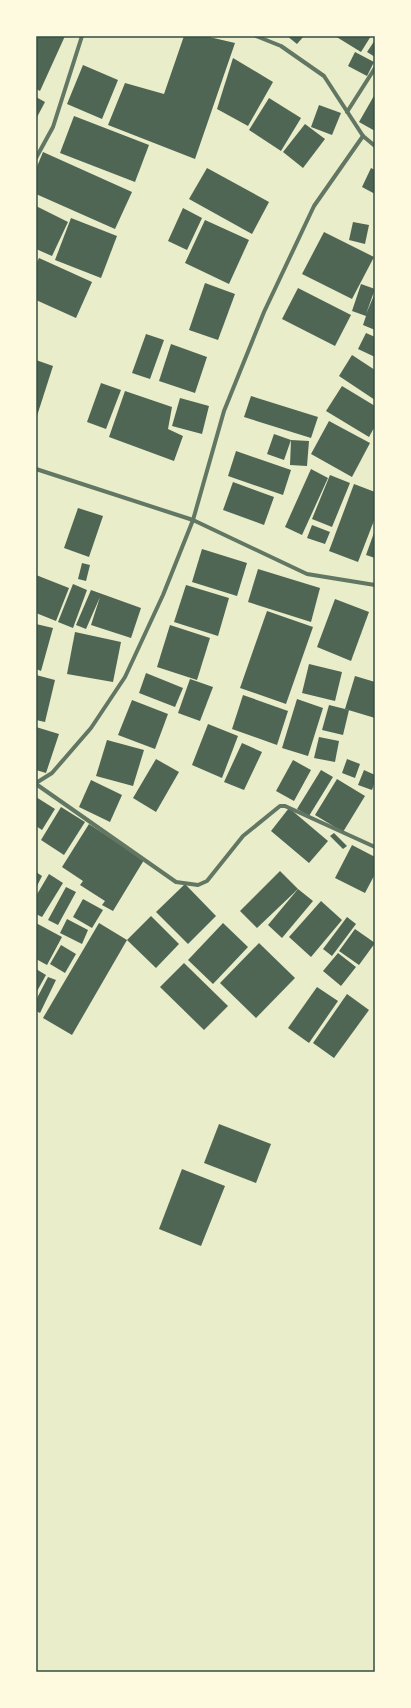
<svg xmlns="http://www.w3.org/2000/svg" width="411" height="1708" viewBox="0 0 411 1708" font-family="Mulish,sans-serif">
	<rect width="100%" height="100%" fill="#e9edc9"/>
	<g fill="#4f6655">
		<polygon points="36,36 65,36 40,91 36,89"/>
		<polygon points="184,36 205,36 235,43 195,159 108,125 125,83 164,94"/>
		<polygon points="287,36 304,36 297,44"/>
		<polygon points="335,36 371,36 361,52"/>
		<polygon points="375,40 375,57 367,52"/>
		<polygon points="355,52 374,62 367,76 348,66"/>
		<polygon points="233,58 273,82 248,126 217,109"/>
		<polygon points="83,65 118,80 102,119 67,104"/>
		<polygon points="375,94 375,131 359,122"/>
		<polygon points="36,97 45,102 36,119"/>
		<polygon points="269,98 301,118 281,151 249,130"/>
		<polygon points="319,105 341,113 332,135 311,127"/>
		<polygon points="74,116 149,145 135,182 60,153"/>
		<polygon points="305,124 325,139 303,168 283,152"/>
		<polygon points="43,152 132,192 115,229 36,194 36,169"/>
		<polygon points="207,168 269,202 252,234 189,199"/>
		<polygon points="371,168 375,170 375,194 362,187"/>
		<polygon points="36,206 68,222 52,256 36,249"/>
		<polygon points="183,208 202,218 187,250 168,241"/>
		<polygon points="71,218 117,236 101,278 55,260"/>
		<polygon points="205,220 249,240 229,284 185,263"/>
		<polygon points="353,222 369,225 365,244 349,240"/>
		<polygon points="324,232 374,257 352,299 302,274"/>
		<polygon points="39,258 92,282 76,318 36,300 36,264"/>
		<polygon points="205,283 235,294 218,340 189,330"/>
		<polygon points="361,284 375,289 366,314 375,293 375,330 363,325 366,316 352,311"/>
		<polygon points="298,288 351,315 335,346 282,319"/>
		<polygon points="366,333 375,337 375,357 358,349"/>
		<polygon points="146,334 164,340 150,379 132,373"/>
		<polygon points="171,344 207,357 195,393 159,381"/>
		<polygon points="352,355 375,370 375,400 339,376"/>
		<polygon points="36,360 53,366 36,419"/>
		<polygon points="101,383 121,390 106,429 87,422"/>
		<polygon points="342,386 375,406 375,426 369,437 326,411"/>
		<polygon points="125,391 172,407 168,429 183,436 174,461 109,437"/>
		<polygon points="251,396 318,417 311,438 244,417"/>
		<polygon points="180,398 209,406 202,434 172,426"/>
		<polygon points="329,421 370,443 352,477 311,454"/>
		<polygon points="274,434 291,440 309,441 307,466 290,465 291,440 284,460 267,454"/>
		<polygon points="236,451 291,470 283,495 228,476"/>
		<polygon points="311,469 328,478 302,535 285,527"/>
		<polygon points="330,475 350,483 332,527 312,519"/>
		<polygon points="233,482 274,497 264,525 223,510"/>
		<polygon points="354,484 375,492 375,518 358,562 329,551"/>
		<polygon points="78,508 103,516 89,557 64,548"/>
		<polygon points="312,525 330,532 325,544 307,538"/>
		<polygon points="375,530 375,558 366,555"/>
		<polygon points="202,549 247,563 237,596 192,582"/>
		<polygon points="82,563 90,565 86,581 78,579"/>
		<polygon points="258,569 320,588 311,622 248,602"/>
		<polygon points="36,575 69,588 56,621 36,613"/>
		<polygon points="73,584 87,590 73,628 58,622"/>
		<polygon points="186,585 229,598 218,636 174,622"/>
		<polygon points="91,590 141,608 131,638 91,625 100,597 86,629 76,625"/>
		<polygon points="335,599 369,612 351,661 317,647"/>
		<polygon points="267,611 313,627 286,704 240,688"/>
		<polygon points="36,624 53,628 41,671 36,669"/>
		<polygon points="170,625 210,638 197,680 157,667"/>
		<polygon points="75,632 121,642 113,682 67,674"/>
		<polygon points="309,664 342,672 335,701 302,693"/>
		<polygon points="146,673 183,688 175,707 139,693"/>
		<polygon points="36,675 55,680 45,722 36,720"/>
		<polygon points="355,676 375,682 375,718 345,709"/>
		<polygon points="190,679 213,687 200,721 178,713"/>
		<polygon points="243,695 288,711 277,745 232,729"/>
		<polygon points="297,699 323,708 308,756 282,748"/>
		<polygon points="132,700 168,714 155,749 118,735"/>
		<polygon points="329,705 349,710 343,735 322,730"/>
		<polygon points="208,724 238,736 222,778 192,765"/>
		<polygon points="36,727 59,734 46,773 36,770"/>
		<polygon points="319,737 339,741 335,762 314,758"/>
		<polygon points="107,740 144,750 133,786 96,776"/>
		<polygon points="242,743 262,752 244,790 224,782"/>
		<polygon points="156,759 179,772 156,812 133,798"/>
		<polygon points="347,759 360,764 355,778 342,773"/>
		<polygon points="293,760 311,770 294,801 276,791"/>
		<polygon points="321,770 333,777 309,816 297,809"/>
		<polygon points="364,770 375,775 375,781 372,790 358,785"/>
		<polygon points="337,779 365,796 343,832 315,815"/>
		<polygon points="91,780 122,795 110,822 79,807"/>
		<polygon points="36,797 55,809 42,830 36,826"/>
		<polygon points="61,807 85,822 64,855 41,840"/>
		<polygon points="289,808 328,841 309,863 271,831"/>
		<polygon points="89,824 144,860 113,911 102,905 105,901 80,885 83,881 62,867"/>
		<polygon points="334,833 347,846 343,849 330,836"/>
		<polygon points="352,845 375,857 375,874 365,893 335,878"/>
		<polygon points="280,871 298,889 257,928 240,911"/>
		<polygon points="36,872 42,876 36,888"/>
		<polygon points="49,874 63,883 42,917 36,914 36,896"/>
		<polygon points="185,884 216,916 188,944 156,912"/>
		<polygon points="66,887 76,892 58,925 48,920"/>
		<polygon points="298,889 313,901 282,938 268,925"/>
		<polygon points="83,899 103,910 92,928 73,917"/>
		<polygon points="321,901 342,920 311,957 289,937"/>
		<polygon points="151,916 179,944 156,968 127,940"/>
		<polygon points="347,917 356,924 332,956 323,949"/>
		<polygon points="67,919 88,930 82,944 60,933"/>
		<polygon points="36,923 62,937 47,965 36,959"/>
		<polygon points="99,923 127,940 72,1035 43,1018"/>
		<polygon points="223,923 248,947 213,984 188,960"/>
		<polygon points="355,929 375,943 359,965 339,951"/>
		<polygon points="259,943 295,978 256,1018 220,983"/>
		<polygon points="61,945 76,954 65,973 50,964"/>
		<polygon points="338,953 356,967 341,986 323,971"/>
		<polygon points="184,963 228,1006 204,1030 160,987"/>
		<polygon points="36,969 46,975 36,993"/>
		<polygon points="48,977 56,980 40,1013 36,1011 36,1000"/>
		<polygon points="317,987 338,1001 309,1043 288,1028"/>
		<polygon points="347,994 369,1010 334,1058 313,1043"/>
		<polygon points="219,1124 271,1144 256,1183 204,1163"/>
		<polygon points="182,1169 225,1186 201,1246 159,1229"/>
	</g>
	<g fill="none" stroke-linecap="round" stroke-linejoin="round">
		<g stroke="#617663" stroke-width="4">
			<polyline points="256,36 281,46 324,76 363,136 375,146"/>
			<polyline points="347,112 375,68"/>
			<polyline points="36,158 53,127 82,36"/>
			<polyline points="36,469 193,520 307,574 375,585"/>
			<polyline points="36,783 52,773 91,728 125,677 163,595 193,520 224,411 264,312 314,206 363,136"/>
			<polyline points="36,784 176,882 198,885 207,881 243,836 280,806 285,806 375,847"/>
		</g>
	</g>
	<rect width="411" height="1708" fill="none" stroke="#fefae0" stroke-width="74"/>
	<rect x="37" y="37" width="337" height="1634" fill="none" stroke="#344e41" stroke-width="1.5"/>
</svg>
